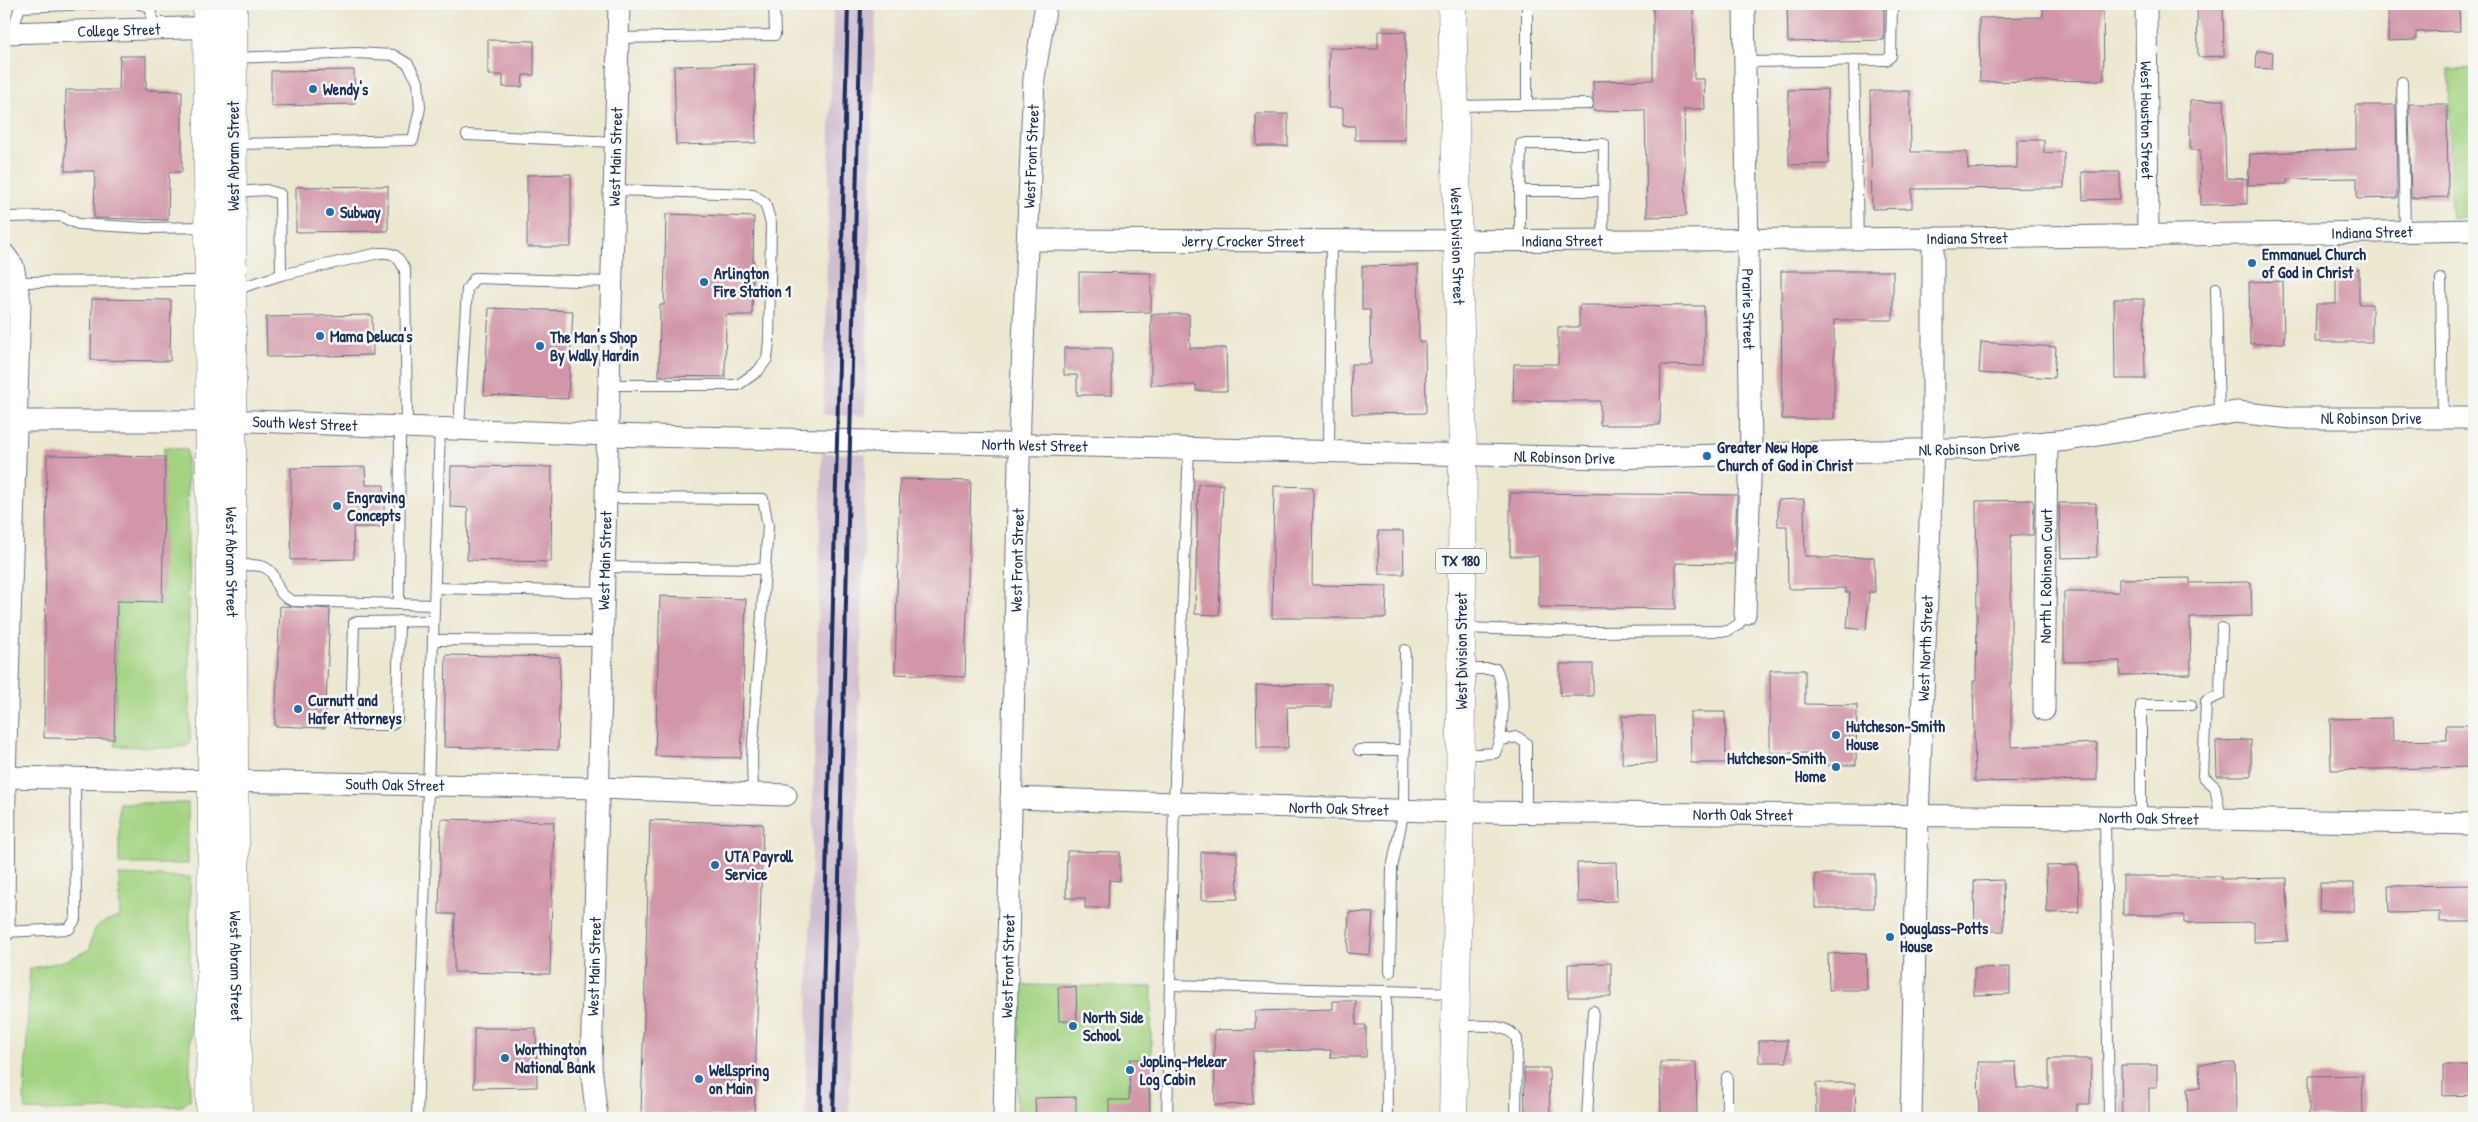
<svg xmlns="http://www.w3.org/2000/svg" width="2478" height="1122" viewBox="0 0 2478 1122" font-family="'Patrick Hand',sans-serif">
	<rect width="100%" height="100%" fill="#f6f6f2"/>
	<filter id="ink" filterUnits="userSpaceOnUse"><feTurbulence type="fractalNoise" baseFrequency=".02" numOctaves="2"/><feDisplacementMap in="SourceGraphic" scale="10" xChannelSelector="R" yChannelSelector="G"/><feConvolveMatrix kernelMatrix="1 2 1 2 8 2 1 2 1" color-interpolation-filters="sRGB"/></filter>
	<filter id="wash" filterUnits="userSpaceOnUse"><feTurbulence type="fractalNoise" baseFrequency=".0096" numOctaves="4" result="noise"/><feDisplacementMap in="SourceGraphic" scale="20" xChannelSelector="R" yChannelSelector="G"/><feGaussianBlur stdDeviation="1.12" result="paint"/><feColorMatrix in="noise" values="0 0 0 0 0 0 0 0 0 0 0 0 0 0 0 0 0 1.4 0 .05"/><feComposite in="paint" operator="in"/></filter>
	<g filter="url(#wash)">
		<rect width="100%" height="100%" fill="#ece7cf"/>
		<g fill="#d0bdce">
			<polygon points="833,4 876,4 865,416 823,415"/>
			<polygon points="822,453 866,454 849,1118 805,1118"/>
		</g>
		<g fill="#a3d381" stroke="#5f8170">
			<polygon points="2472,4 2474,4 2474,218 2451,218 2449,69 2473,68"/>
			<polygon points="164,447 187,450 190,741 187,746 173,748 115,746 117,601 162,602"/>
			<rect x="119" y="803" width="69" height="61"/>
			<path d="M119,875L190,877V1100L182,1106L53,1111L26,1110L24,1097L30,969L67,960L90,949C93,926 97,922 120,917Z"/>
			<polygon points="1020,985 1152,987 1150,1118 1016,1118"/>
		</g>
		<g id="blocks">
			<g fill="#d296a8">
				<polygon points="1653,4 1693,4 1694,79 1704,79 1705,109 1684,109 1686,216 1647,217 1645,110 1593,111 1593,81 1653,80"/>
				<polygon points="1787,4 1884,4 1884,40 1788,42"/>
				<polygon points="2043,4 2103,4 2104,80 1980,82 1979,18 2043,17"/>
				<polygon points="2197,4 2223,4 2224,56 2198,57"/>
				<polygon points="2388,4 2459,4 2460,31 2416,32 2416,40 2388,41"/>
				<polygon points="1378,31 1406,32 1405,140 1355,140 1355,126 1343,126 1343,108 1328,108 1329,48 1378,49"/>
				<polygon points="488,40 534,41 534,75 523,75 522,87 503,87 503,75 488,75"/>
				<polygon points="2257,51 2273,52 2272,69 2256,68"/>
				<polygon points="120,56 146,56 146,90 182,91 182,172 169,172 168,220 94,218 95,171 65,171 66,90 119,90"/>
				<polygon points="754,64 756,143 676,145 674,66"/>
				<polygon points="354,70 355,104 271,106 271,71"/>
				<polygon points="1827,89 1829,164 1789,165 1788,90"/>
				<polygon points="1870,91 1910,91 1911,152 1967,152 1968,169 2017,168 2017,140 2044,140 2044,153 2064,152 2064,188 1912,189 1912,208 1872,209"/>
				<polygon points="2224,100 2226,178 2247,179 2247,204 2201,205 2200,150 2190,150 2190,101"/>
				<polygon points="2409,104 2447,104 2448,197 2411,198"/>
				<polygon points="2356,105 2396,105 2397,198 2357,199 2357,178 2287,179 2287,184 2248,185 2250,154 2356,149"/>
				<polygon points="1256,114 1288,114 1288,146 1257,146"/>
				<polygon points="2082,172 2120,172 2120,199 2083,200"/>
				<polygon points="571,174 571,247 527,247 527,175"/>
				<polygon points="388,186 388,231 296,232 296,187"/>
				<polygon points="666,214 754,217 752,315 726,315 725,377 659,376 660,305 664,305"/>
				<polygon points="1418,265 1419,342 1425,342 1426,413 1352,414 1351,364 1371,364 1370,310 1362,310 1362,266"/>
				<polygon points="2336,269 2359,269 2359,304 2372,304 2372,342 2315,342 2316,304 2336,304"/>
				<polygon points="1781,271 1893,271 1893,320 1834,320 1834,419 1782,419"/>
				<polygon points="1079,272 1151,273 1151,312 1079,313"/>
				<polygon points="2283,281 2284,343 2250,344 2249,282"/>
				<polygon points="92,299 171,300 170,361 91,360"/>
				<polygon points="2114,299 2144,299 2145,379 2115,379"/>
				<polygon points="1579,305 1704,306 1704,366 1661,365 1660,425 1600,425 1600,401 1513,401 1514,364 1558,364 1558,327 1579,327"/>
				<polygon points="489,308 573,311 568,399 484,395"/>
				<polygon points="1151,314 1189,314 1190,348 1226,348 1227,391 1196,391 1196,385 1151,385"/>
				<polygon points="372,315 373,355 267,357 266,317"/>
				<polygon points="1981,342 2056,347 2054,378 1979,373"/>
				<polygon points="1064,348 1112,348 1112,395 1077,395 1077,375 1064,375"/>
				<polygon points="47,455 165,457 162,602 117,601 114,739 44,738"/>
				<polygon points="451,466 552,467 551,562 467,560 468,508 450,507"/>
				<polygon points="365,467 366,485 384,485 384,527 353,527 354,559 291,560 291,468"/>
				<polygon points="900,479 971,481 965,677 895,674"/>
				<polygon points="1198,484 1223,484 1219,615 1195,614"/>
				<polygon points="1274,486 1313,487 1312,585 1387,586 1386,618 1272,618"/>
				<polygon points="1510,493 1737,495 1734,564 1676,563 1676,609 1539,607 1539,556 1510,556"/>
				<polygon points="1804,499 1805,556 1818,556 1818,558 1874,557 1875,592 1869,592 1866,630 1847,628 1850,593 1846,593 1846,588 1788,589 1787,526 1778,526 1778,500"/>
				<polygon points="2032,500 2034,504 2033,535 2011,535 2011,747 2097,743 2097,780 1975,782 1973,681 1976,681 1977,616 1976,501"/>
				<polygon points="2059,503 2096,503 2097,557 2061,558"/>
				<polygon points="1378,531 1403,531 1404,574 1379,574"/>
				<polygon points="2190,578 2190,583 2251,582 2252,616 2190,617 2191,674 2120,675 2120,661 2064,662 2064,592 2119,592 2119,579"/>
				<polygon points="660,596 746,599 741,758 655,756"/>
				<polygon points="280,606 330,609 325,728 275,726"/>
				<polygon points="446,655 560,657 558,750 444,747"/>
				<rect x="1560" y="664" width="33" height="32"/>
				<polygon points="1770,670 1805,670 1805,704 1857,705 1856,765 1816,765 1816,753 1770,753"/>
				<polygon points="1331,684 1331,707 1287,707 1288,748 1257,748 1256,685"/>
				<polygon points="1690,712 1725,712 1726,763 1691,763"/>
				<polygon points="1622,716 1655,716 1656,763 1622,764"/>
				<polygon points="2392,718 2393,741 2447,740 2446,725 2474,725 2474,767 2331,770 2330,719"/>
				<polygon points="2251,740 2251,776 2217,776 2216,741"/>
				<polygon points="441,819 554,822 550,974 454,972 455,914 439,914"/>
				<polygon points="650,820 763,824 754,1117 641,1114"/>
				<polygon points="1067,851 1120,852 1120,881 1109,880 1108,908 1085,908 1085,898 1066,898"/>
				<polygon points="1201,852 1237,852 1238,899 1201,900"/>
				<polygon points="1616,862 1617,901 1578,902 1577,863"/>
				<polygon points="2078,865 2079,912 2047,913 2046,866"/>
				<rect x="1815" y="874" width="59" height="34"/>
				<polygon points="2123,876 2221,876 2221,879 2287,878 2288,941 2254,942 2254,922 2184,923 2184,915 2123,915"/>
				<polygon points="2003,880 2004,931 1975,931 1974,881"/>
				<polygon points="2320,883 2354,883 2354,911 2319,911"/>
				<polygon points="2474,885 2474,922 2440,922 2440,912 2389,913 2388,886"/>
				<polygon points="1349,912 1373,913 1370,955 1347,953"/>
				<polygon points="1866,953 1867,990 1829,990 1828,954"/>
				<polygon points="1611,963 1611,997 1568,997 1568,964"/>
				<polygon points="2010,967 2010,994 1974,995 1974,968"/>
				<polygon points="1058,987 1076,987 1077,1021 1059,1021"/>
				<polygon points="1333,1001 1356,1001 1356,1025 1366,1025 1366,1057 1330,1057 1331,1050 1253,1051 1253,1104 1215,1105 1214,1030 1255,1029 1255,1011 1333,1009"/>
				<polygon points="474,1028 536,1028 537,1087 474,1088"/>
				<polygon points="1787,1040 1787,1062 1759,1062 1759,1041"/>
				<polygon points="1130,1059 1153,1060 1152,1078 1149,1078 1150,1118 1109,1118 1109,1100 1129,1100"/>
				<polygon points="2049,1059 2091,1059 2090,1104 2077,1104 2077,1118 1979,1118 1978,1062 2016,1062 2017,1088 2049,1088"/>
				<polygon points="1660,1062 1696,1062 1697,1118 1661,1118"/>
				<polygon points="2235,1063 2236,1118 2188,1118 2187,1088 2200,1088 2199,1064"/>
				<polygon points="2121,1065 2157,1065 2157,1088 2149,1088 2149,1118 2122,1118"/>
				<polygon points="2443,1065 2474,1065 2474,1095 2443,1096"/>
				<polygon points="1524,1068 1549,1068 1550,1115 1525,1115"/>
				<polygon points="2362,1075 2363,1116 2309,1117 2309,1076"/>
				<polygon points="1816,1083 1855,1083 1856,1118 1816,1118"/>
				<polygon points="1076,1097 1076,1118 1036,1118 1035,1098"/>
			</g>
		</g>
	</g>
	<g filter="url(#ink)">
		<use href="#blocks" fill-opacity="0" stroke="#646f86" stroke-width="1"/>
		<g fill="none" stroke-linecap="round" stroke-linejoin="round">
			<g stroke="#646f86" stroke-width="12">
				<g id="lane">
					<polyline points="139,4 151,7"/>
					<polyline points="151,4 152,28"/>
					<polyline points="12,32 20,7 95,4"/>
					<polyline points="618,38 775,35 774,4"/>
					<polyline points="234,58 356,53 393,55 408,64 418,82 420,108 413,140 234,144"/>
					<polyline points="1854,60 1858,238"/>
					<polyline points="1744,62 1886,60 1891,56 1892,4"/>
					<polyline points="2402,82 2405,231"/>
					<polyline points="1527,105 1527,4"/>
					<polyline points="1456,106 1588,104"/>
					<polyline points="467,135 615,142"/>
					<polyline points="1603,191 1520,191 1521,144 1604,144 1603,239"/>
					<polyline points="234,192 266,190 280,194 281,275"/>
					<polyline points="4,217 60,216 78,224 146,228 207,227"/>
					<polyline points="1520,239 1520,191"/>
					<polyline points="2441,279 2443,418"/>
					<polyline points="16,282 207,281"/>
					<polyline points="2216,288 2219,415"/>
					<path d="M234,290L281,275L379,253C395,252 398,256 405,270L407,426"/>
					<polyline points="608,385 738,385 758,371 767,359 769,341 771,223 765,203 753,194 613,190"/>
					<polyline points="459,429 467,289 475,278 611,282"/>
					<polyline points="1329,450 1331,241"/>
					<polyline points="606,498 763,499 768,526 752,758 753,794"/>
					<path d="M234,566C243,566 258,563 266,568C280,575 270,591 293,601L434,605"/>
					<polyline points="604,567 765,569"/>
					<polyline points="435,588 603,592"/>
					<polyline points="399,604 400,426"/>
					<polyline points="399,621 397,720 391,725 353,725 351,722 354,623 357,622 433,621"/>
					<polyline points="1462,628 1591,632 1727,631 1738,625 1745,614"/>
					<polyline points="433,640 602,641"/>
					<polyline points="1501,740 1517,737 1526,743 1526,812"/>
					<polyline points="1359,750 1405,750"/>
					<path d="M1461,755L1495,753C1504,734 1506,689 1496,669H1462"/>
					<polyline points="2105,817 2109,1118"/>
					<polyline points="2141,818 2141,705 2191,705"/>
					<polyline points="2221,819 2215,787 2203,776 2206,701 2220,695 2222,628"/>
					<polyline points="4,932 69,929 76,918 75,778"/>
					<polyline points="1390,972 1392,868 1404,810 1405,650"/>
					<polyline points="1170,985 1454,993"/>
					<polyline points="1386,991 1387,1118"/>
					<path d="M1457,1026C1474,1027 1508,1021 1517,1039L1516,1118"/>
					<polyline points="417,1118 440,428"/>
					<polyline points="1167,1118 1174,803 1189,449"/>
					<polyline points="1587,1118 1593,1011"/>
					<polyline points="1727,1118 1727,1077"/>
				</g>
			</g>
			<g stroke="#646f86" stroke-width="23">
				<g id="street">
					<path id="s1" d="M1744,4L1751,452L1745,614"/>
					<path id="s2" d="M2146,4L2148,236"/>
					<path id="s3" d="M4,33L221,27"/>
					<path id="s4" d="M1028,240C1510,242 1992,240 2474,230"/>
					<polyline points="4,254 13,266 20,302 5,777 4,931"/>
					<path id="s5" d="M4,421H253L607,435L1610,458L1987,448L2068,440L2236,412L2291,418H2474"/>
					<path id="s6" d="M2044,710L2047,442"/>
					<path id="s7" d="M4,777L599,788L786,795"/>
					<path id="s8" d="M1011,798L1460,812L2105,817L2474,824"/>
					<path id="s9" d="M597,1118L591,1067L619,4"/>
					<path id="s10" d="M1004,1118L1020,418L1034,78L1046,4"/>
					<path id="s11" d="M1911,1118L1918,816L1933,449V238"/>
				</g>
			</g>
			<g stroke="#646f86" stroke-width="29">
				<g id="secondary">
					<polyline points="207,4 212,781 210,1118"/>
					<path id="s12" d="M233,4L232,566L238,1118"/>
				</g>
			</g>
			<g stroke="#646f86" stroke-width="29">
				<g id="primary">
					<path id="s13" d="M1452,4L1463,454L1460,812L1453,1118"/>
				</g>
			</g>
			<use href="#lane" stroke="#fff" stroke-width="10"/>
			<use href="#street" stroke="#fff" stroke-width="21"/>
			<use href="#secondary" stroke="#fff" stroke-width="28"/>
			<use href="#primary" stroke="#fff" stroke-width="28"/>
			<g stroke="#1b2f5e" stroke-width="4">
				<polyline points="820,1118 848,4"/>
				<polyline points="833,1118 861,4"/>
			</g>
		</g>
	</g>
	<g fill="#1f6fb2" stroke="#f6f6f2" stroke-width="2">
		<circle cx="313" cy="89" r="5"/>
		<circle cx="330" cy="212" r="5"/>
		<circle cx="2252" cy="263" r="5"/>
		<circle cx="704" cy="282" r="5"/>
		<circle cx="320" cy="336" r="5"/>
		<circle cx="540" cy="346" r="5"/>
		<circle cx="1707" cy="456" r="5"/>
		<circle cx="337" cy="506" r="5"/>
		<circle cx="298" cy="709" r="5"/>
		<circle cx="1836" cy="735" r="5"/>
		<circle cx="1836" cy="767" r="5"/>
		<circle cx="715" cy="865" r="5"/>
		<circle cx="1890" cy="937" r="5"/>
		<circle cx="1073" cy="1026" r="5"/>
		<circle cx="505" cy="1058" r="5"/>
		<circle cx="1130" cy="1070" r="5"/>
		<circle cx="699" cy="1079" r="5"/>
	</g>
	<g text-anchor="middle" stroke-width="5" stroke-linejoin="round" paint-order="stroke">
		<rect fill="#f6f6f2" stroke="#5d6b8a" stroke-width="1" x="1436" y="548.5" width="50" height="25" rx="4"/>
		<g font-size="15" font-weight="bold" fill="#1b2f5e">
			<text x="1461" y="566">TX 180</text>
		</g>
		<g font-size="16" fill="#1b2f5e" stroke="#f6f6f2">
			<text dy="6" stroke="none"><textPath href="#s3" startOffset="115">College Street</textPath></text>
			<text dy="6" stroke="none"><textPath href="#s2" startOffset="116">West Houston Street</textPath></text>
			<text transform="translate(233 156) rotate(-90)" y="6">West Abram Street</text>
			<text dy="6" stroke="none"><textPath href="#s9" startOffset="962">West Main Street</textPath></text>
			<text dy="6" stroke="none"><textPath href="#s10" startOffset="962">West Front Street</textPath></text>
			<text dy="6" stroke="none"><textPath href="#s4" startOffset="1344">Indiana Street</textPath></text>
			<text dy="6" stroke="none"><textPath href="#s4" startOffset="939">Indiana Street</textPath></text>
			<text dy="6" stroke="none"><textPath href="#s4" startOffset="534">Indiana Street</textPath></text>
			<text dy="6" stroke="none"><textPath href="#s4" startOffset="215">Jerry Crocker Street</textPath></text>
			<text dy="6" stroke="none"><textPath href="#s13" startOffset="242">West Division Street</textPath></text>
			<text dy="6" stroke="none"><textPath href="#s1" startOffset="305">Prairie Street</textPath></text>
			<text dy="6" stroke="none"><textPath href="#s5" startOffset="2371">Nl Robinson Drive</textPath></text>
			<text dy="6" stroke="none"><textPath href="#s5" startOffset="301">South West Street</textPath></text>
			<text dy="6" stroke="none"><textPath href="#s5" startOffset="1031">North West Street</textPath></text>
			<text dy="6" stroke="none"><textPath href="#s5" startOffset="1966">Nl Robinson Drive</textPath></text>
			<text dy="6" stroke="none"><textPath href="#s5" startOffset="1561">Nl Robinson Drive</textPath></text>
			<text dy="6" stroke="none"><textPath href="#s10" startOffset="558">West Front Street</textPath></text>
			<text dy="6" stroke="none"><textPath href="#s12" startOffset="558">West Abram Street</textPath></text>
			<text dy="6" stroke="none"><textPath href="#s9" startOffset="558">West Main Street</textPath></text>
			<text dy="6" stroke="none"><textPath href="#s6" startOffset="134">North L Robinson Court</textPath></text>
			<text dy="6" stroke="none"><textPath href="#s11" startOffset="470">West North Street</textPath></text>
			<text transform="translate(1461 651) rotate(-90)" y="6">West Division Street</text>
			<text dy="6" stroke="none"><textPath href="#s7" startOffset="391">South Oak Street</textPath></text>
			<text dy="6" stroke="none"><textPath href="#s8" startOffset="328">North Oak Street</textPath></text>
			<text dy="6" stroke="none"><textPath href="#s8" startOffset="732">North Oak Street</textPath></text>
			<text dy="6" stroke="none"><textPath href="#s8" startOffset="1138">North Oak Street</textPath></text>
			<text dy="6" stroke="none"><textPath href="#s10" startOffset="152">West Front Street</textPath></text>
			<text dy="6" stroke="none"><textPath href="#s12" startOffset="962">West Abram Street</textPath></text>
			<text dy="6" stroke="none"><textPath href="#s9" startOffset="152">West Main Street</textPath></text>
		</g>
		<g font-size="16" font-weight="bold" fill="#1b2f5e" stroke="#f6f6f2" text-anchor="start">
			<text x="323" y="95">Wendy's</text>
			<text x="340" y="218">Subway</text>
			<text x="2262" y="260">Emmanuel Church<tspan x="2262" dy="18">of God in Christ</tspan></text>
			<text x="714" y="279">Arlington<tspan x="714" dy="18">Fire Station 1</tspan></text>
			<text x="330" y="342">Mama Deluca's</text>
			<text x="550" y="343">The Man's Shop<tspan x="550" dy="18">By Wally Hardin</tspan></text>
			<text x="1717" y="453">Greater New Hope<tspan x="1717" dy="18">Church of God in Christ</tspan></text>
			<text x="347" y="503">Engraving<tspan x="347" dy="18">Concepts</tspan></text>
			<text x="308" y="706">Curnutt and<tspan x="308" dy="18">Hafer Attorneys</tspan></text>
			<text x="1846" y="732">Hutcheson-Smith<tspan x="1846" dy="18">House</tspan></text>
			<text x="1826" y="764" text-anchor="end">Hutcheson-Smith<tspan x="1826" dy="18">Home</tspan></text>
			<text x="725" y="862">UTA Payroll<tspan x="725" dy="18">Service</tspan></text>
			<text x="1900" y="934">Douglass-Potts<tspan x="1900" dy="18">House</tspan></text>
			<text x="1083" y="1023">North Side<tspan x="1083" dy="18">School</tspan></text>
			<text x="515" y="1055">Worthington<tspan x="515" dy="18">National Bank</tspan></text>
			<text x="1140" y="1067">Jopling-Melear<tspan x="1140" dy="18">Log Cabin</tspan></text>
			<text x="709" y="1076">Wellspring<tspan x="709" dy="18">on Main</tspan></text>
		</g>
	</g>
	<rect width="2478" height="1122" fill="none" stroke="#f6f6f2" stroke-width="20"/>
</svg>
